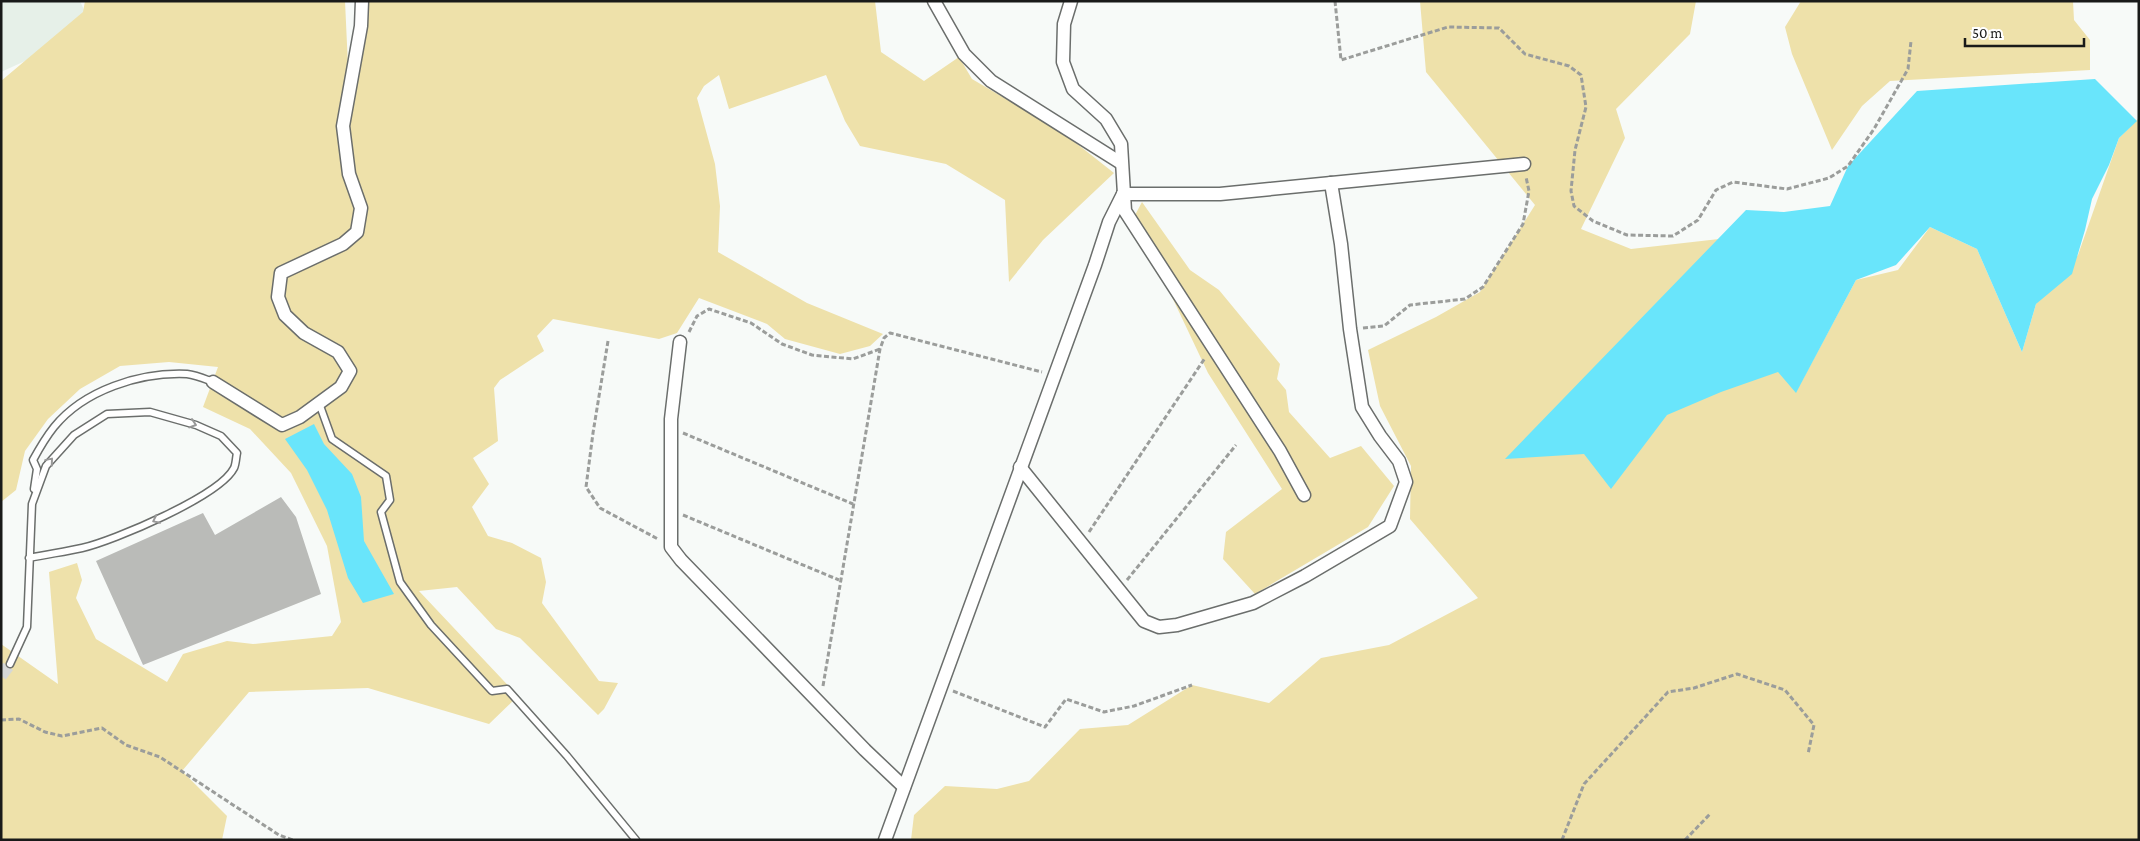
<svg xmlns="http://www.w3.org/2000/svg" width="2140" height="841" viewBox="0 0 2140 841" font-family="'Crimson Pro',serif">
	<rect width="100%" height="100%" fill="#f7faf8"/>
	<polygon fill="#e6f0e8" points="1,1 80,1 93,30 1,72"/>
	<g fill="#eee1aa">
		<polygon points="85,1 345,1 349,88 360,1 875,1 881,52 924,81 959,57 972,79 1062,132 1114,173 1043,240 1009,282 1005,200 946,164 860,146 845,121 826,75 729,109 719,75 704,86 697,98 715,164 720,206 718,252 807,303 883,334 870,346 840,354 785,339 767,324 699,298 677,333 659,339 553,319 537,336 544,351 500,380 494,388 498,441 473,458 489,484 472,507 488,536 512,543 541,558 546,582 542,603 599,681 618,683 604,709 598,715 520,638 496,629 457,587 419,591 518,696 489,724 368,688 249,692 182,771 227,816 222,840 1,840 1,644 58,684 49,572 77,563 82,580 76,598 96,639 167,682 183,654 227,641 253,644 332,636 341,622 327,546 291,473 250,429 203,407 218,367 169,362 120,366 80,389 48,419 25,451 16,490 1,502 1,81 83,12"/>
		<polygon points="1420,1 1696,1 1690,34 1616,109 1625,138 1581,229 1631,249 1763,234 1796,392 1856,280 1898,270 1930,227 1977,249 2022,352 2036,304 2078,255 2119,138 2139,118 2139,840 911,840 914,815 945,786 997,789 1029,781 1080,729 1128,725 1192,685 1269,703 1321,658 1389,645 1478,598 1410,519 1411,466 1380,406 1368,350 1436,317 1480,292 1535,205 1426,72"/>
		<polygon points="1801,1 2073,1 2074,20 2090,40 2090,70 1890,81 1862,106 1832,150 1792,54 1785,27"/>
		<polygon points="1142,202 1190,270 1219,290 1280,364 1277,379 1286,390 1289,412 1330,458 1361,446 1394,486 1368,527 1255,594 1223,559 1226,532 1282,489 1208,373 1134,217"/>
	</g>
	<g fill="#69e5fb">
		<polygon points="2095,79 2137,121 2119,138 2109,165 2092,199 2085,230 2072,274 2036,304 2022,352 1977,249 1930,227 1896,265 1856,280 1796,393 1778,372 1721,392 1667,415 1611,489 1584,454 1505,459 1746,210 1784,212 1830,206 1848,166 1917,91"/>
		<polygon points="314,424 324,444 352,474 361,497 364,541 394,594 363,603 348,578 327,510 307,470 285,439"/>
	</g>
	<polygon fill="#babbb8" points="281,497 296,517 321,594 143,665 96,561 203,513 215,535"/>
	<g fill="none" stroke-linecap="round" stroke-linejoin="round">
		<polyline stroke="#d6d8d7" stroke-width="12" stroke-dasharray="12 6" stroke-linecap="butt" points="1,676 10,664"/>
		<g stroke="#6b6e6c" stroke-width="9">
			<g id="service">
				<polyline points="319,403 332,439 386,476 390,500 381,512 400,582 431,625 492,691 507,689 567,756 636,840"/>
				<path d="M34,489L37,469L33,460C39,449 46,437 54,427C84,390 140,372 187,374C196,375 205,379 213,382"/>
				<path d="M10,664L27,627L32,504L46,466L74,435L107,414L150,412L196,425L221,436L237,453C236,457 236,464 234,468C220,496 113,541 82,548C65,552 47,554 29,558"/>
			</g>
		</g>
		<g stroke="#6b6e6c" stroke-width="15">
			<g id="minor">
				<polyline points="934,1 964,54 991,81 1121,163"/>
				<polyline points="1071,1 1064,24 1063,62 1073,89 1106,119 1121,144 1125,211 1280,451 1304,495"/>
				<polyline points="1123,194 1220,194 1524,164"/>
				<polyline points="680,342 671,419 671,547 681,560 865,750 904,787"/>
				<polyline points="213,382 282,425 300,417 341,387 350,371 338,352 304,333 285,315 278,297 281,273 343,244 357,232 361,208 349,174 343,126 361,26 362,1"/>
				<polyline points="1020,467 1144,621 1159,627 1177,625 1253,603 1305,576 1390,526 1406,482 1399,461 1380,436 1362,407 1350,329 1341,244 1331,183"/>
				<polyline points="885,840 1095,265 1109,222 1123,194"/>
			</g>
		</g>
		<g stroke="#9b9d9b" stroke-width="3" stroke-dasharray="5 2.5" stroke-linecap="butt">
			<polyline points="1335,1 1341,60 1448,27 1499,28 1525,54 1569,66 1581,75 1586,107 1575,150 1571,191 1574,206 1593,221 1627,235 1673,236 1698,220 1716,190 1733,182 1787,189 1829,178 1848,166 1874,129 1908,69 1911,41"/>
			<polyline points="1363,328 1384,326 1410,305 1465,299 1483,287 1523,224 1529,191 1526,177"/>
			<polyline points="689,332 697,316 709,309 751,323 782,344 812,355 853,359 880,349"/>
			<polyline points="608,341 593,433 586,487 600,508 658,539"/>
			<polyline points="683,433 853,504"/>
			<polyline points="683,515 839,580"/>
			<polyline points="1089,532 1205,358"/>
			<polyline points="1127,580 1236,445"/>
			<polyline points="823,686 880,349 884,338 890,333 1042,372"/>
			<polyline points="953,691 1045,727 1066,699 1104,712 1134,706 1192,685"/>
			<polyline points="1,720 19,719 45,732 62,736 102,728 126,745 160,757 279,835 293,840"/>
			<polyline points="1562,840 1584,784 1668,692 1694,688 1737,674 1785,690 1814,725 1808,754"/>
			<polyline points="1685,840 1710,814"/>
		</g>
		<use href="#service" stroke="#fff" stroke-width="6"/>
		<use href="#minor" stroke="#fff" stroke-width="12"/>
	</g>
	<defs><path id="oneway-chevron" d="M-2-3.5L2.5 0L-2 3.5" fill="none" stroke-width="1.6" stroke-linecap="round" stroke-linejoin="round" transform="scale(1.25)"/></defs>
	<g stroke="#989898">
		<use href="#oneway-chevron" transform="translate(193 424) rotate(18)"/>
		<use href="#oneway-chevron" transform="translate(50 461) rotate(-50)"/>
		<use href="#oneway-chevron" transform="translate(156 520) rotate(154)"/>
	</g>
	<rect width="2140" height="841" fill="none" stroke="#191a19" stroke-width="5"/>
	<path d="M1965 38v8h119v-8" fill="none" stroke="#191a19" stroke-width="2.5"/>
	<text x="1972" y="38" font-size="15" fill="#191a19" stroke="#ffffff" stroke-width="4" paint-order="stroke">50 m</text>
</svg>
